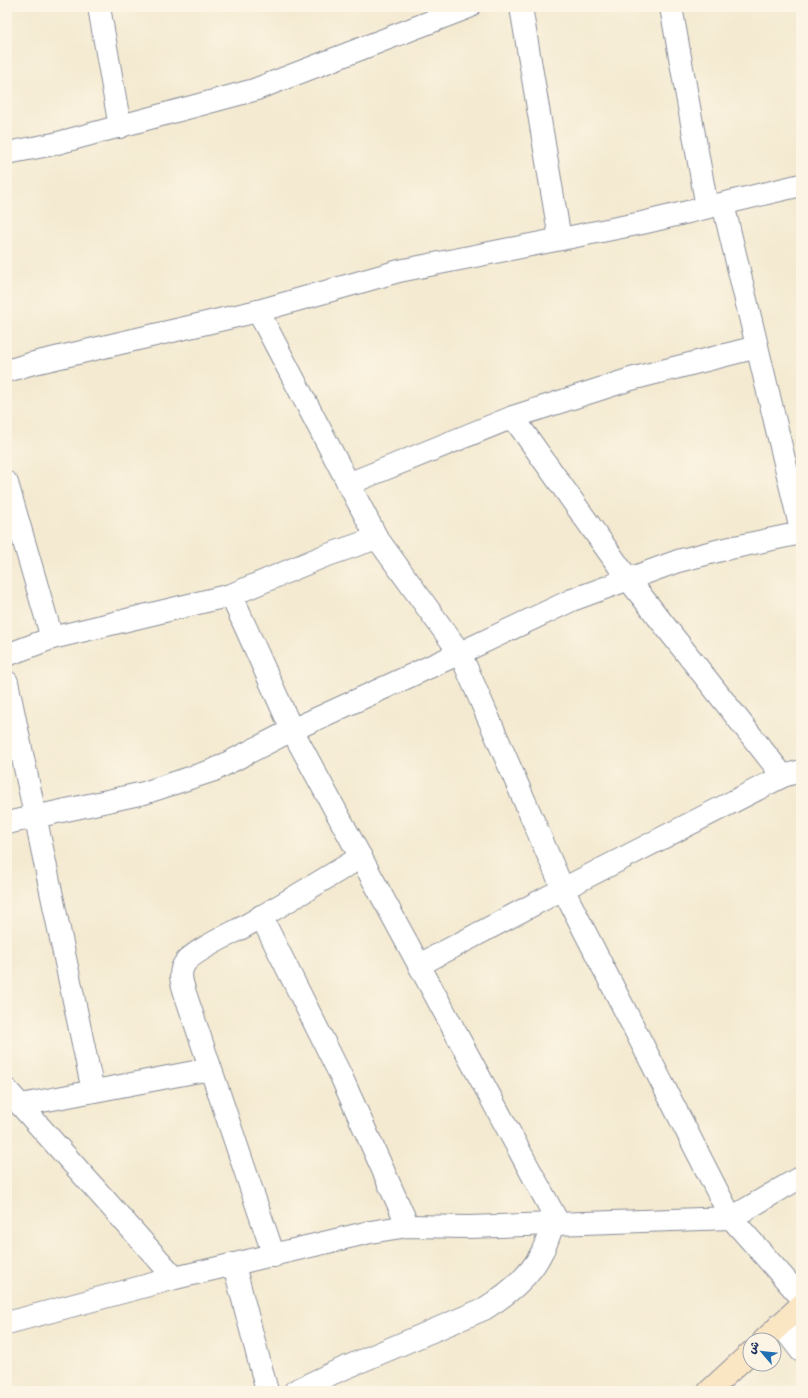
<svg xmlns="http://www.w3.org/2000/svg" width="808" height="1398" viewBox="0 0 808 1398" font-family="Sriracha,'Playpen Sans Arabic',sans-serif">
	<rect width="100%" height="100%" fill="#fcf5e5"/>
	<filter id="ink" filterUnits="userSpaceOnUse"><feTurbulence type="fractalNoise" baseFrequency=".025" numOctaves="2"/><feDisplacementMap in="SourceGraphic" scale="8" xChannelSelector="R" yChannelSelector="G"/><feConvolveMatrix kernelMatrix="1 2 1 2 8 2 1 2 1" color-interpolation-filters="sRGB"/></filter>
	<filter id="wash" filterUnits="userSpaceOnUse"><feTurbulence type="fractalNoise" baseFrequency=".012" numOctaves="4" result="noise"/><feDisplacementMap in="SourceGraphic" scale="16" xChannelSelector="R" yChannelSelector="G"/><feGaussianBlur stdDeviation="0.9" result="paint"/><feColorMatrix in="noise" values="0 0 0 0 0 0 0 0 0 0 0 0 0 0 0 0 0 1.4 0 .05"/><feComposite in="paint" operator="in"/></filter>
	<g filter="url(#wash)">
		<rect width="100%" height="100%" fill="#f4ead1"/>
	</g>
	<g filter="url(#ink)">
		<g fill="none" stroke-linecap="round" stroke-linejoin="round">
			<g stroke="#888c98" stroke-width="24">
				<g id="minor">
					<polyline points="99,7 120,127"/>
					<polyline points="521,7 560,239"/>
					<polyline points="671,7 707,207"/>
					<polyline points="7,153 54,144 254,90 469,7"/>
					<polyline points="723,204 801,530"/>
					<polyline points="258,311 377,538 460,653 563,889 731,1218 801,1177"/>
					<polyline points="7,371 30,364 258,311 399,271 642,223 801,185"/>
					<polyline points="513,417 628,579 783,776"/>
					<polyline points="7,483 52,638"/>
					<polyline points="348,484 513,417 631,379 757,347"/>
					<polyline points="377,538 322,557 231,595 292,730 559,1224"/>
					<polyline points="7,655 52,638 231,595"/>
					<polyline points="7,682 93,1091"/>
					<polyline points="7,823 144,793 214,770 292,730 460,653 572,600 678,561 721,550 801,533"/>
					<polyline points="261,916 341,1076 408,1226"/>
					<polyline points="419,965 563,889 783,776 801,771"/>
					<polyline points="7,1090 175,1278"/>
					<polyline points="21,1105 210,1069"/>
					<path d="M274,1256L185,993C182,983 178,972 185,963C193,951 233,933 247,925C285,903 323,880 361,857"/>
					<polyline points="234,1265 267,1391"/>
					<polyline points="7,1323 175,1278 370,1232 408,1226 468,1227 731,1218 801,1297"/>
					<polyline points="780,1324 801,1351"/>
					<path d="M295,1391L333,1373L484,1309C507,1295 531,1276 543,1250C547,1242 550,1233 553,1224"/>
				</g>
			</g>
			<g stroke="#888c98" stroke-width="24">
				<g id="secondary">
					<polyline points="764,1340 801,1305"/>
					<polyline points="709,1391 750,1353"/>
				</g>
			</g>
			<use href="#minor" stroke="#fff" stroke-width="22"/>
			<use href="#secondary" stroke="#fbe6c3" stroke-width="22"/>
		</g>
	</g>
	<rect width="808" height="1398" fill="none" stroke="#fcf5e5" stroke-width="24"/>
	<g transform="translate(762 1352) rotate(298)"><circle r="19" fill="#fcf5e5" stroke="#a2a6af"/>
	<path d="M0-3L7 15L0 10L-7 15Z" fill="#1f6fb2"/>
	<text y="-6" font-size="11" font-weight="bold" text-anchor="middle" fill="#1b2f5e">ش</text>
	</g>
</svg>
